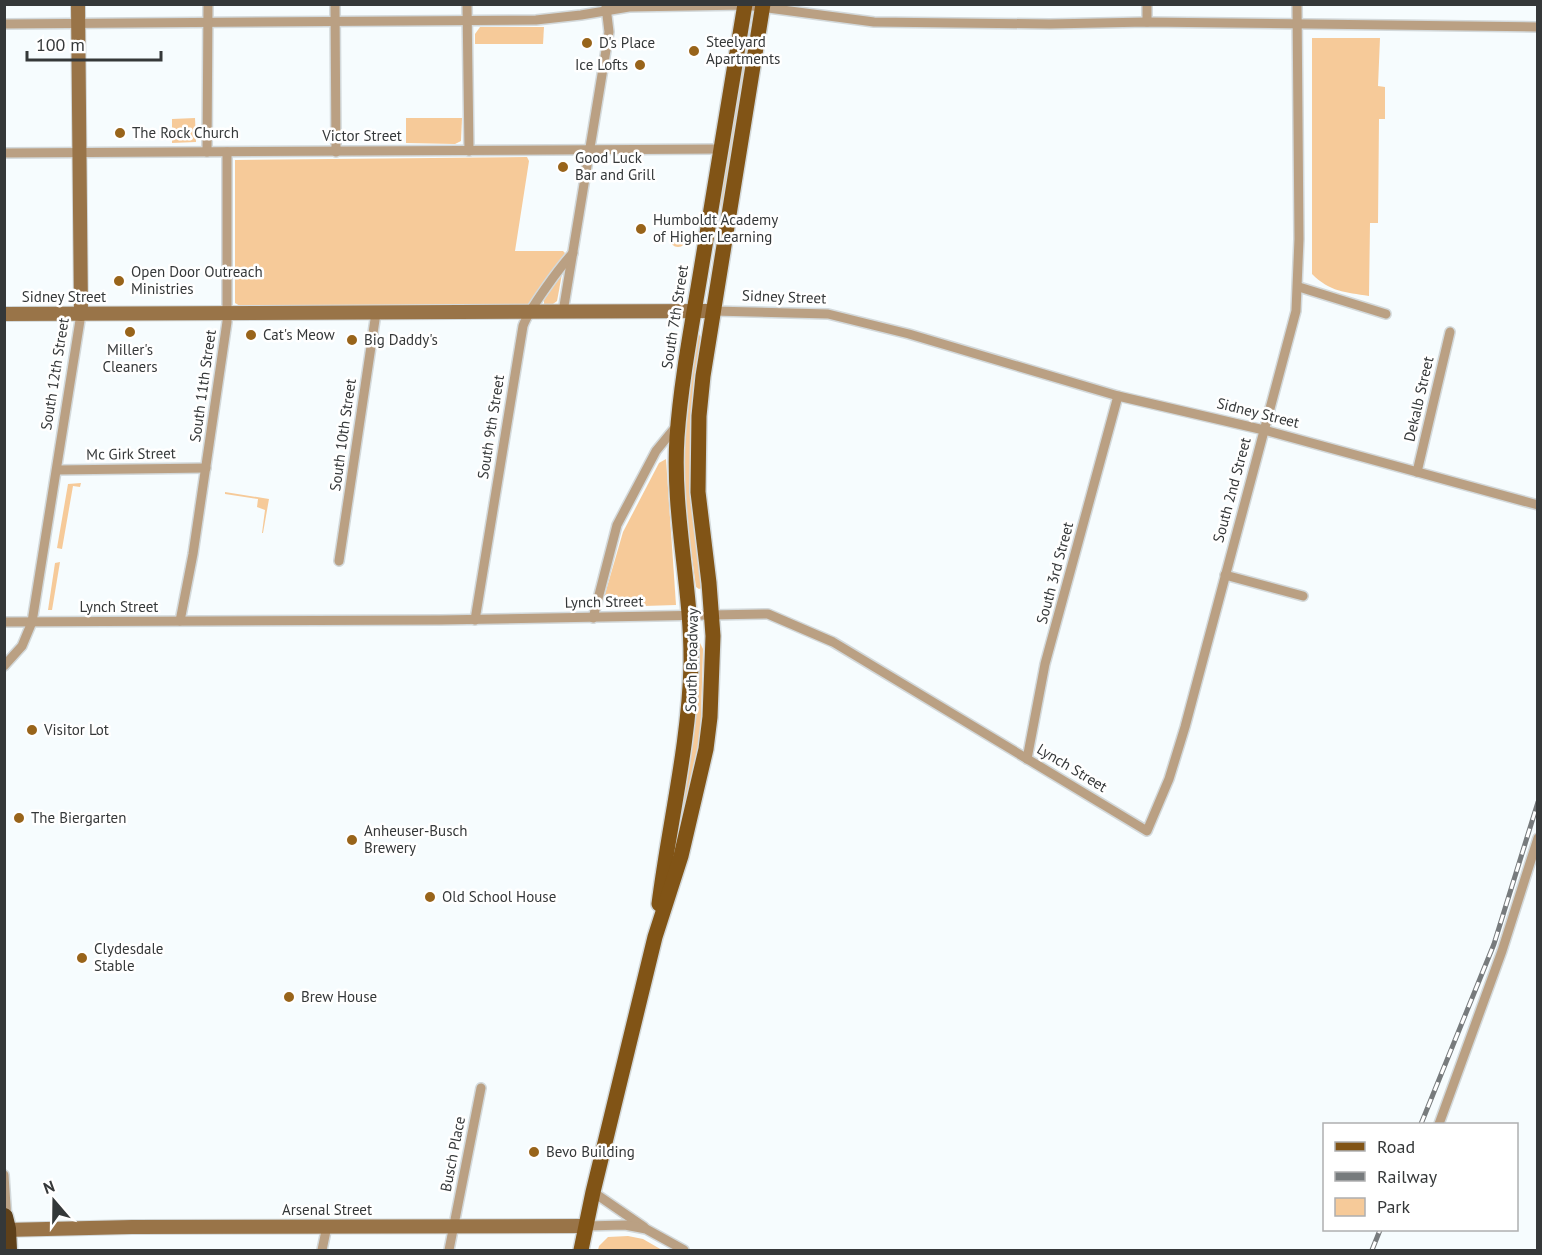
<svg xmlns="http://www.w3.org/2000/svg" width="1542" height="1255" viewBox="0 0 1542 1255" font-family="'PT Sans',sans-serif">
	<rect width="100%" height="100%" fill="#f6fcfe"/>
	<g fill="#f6ca99">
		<polygon points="480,27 544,27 543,44 475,44 475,34"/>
		<polygon points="746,36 748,39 740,115 710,286 709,283 721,212 723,171"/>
		<path d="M1312,38H1380L1378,86L1385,87V119H1379L1378,223H1370L1369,296C1345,292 1330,292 1312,274Z"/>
		<polygon points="195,118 196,142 172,143 172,119"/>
		<polygon points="406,118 462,118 461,141 455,144 406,143"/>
		<polygon points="527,157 529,161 515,251 563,251 565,253 531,304 240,306 235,303 235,160"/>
		<circle cx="678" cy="239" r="8"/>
		<polygon points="562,274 557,301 553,304 544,304 544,300"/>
		<polygon points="699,334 701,338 691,411 704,587 699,589 696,587 682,485 683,429 695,344"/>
		<polygon points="666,459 676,605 612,607 606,602 605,594 623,532 659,463"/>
		<polygon points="81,483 80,487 73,486 62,549 57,548 68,484"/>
		<polygon points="225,492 269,499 263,533 262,533 265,510 257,507 258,499 225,494"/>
		<polygon points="60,562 52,610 48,610 55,563"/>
		<polygon points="700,643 703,649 700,747 683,826 676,825 697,645"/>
		<polygon points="628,1236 643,1239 662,1250 598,1250 599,1246 608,1237"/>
	</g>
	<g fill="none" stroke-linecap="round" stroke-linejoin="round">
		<g stroke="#d3d9db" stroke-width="12">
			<g id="street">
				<polyline points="335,4 336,152"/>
				<polyline points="467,4 469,151"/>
				<polyline points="1147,22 1147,4"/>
				<polyline points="4,24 536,20 581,15 629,7 745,5 874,22 1050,24 1147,22 1538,27"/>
				<polyline points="207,152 208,4"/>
				<polyline points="4,153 720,149"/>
				<polyline points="1299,287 1386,314"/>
				<polyline points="713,311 828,314 909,334 1118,396 1264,430 1538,505"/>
				<polyline points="563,312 609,32 606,7"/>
				<polyline points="57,470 206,468"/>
				<polyline points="1417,472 1450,332"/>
				<polyline points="339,561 376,313"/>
				<polyline points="1225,575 1303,596"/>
				<polyline points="593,618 617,525 656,451 678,424"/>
				<path d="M475,620L523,326C529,309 560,267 573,253"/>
				<polyline points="180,621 193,554 227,322 227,152"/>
				<polyline points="4,622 440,620 768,614 833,642 1147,831 1169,779 1185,727 1296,311 1299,239 1297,4"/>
				<polyline points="4,666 22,646 32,622 81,314"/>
				<polyline points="1027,759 1045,664 1118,396"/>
				<polyline points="1439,1124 1502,951 1538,838"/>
				<polyline points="4,1175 7,1221"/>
				<polyline points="593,1192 644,1227"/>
				<polyline points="586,1226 625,1225 646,1229 684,1250"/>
				<polyline points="322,1250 327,1226"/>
				<polyline points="449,1250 481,1088"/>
			</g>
		</g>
		<g stroke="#d3d9db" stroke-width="16">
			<g id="secondary">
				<polyline points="78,4 81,314"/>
				<polyline points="4,314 713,311"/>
				<polyline points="4,1230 132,1227 586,1226"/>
			</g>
		</g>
		<g stroke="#d3d9db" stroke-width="18">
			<g id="primary">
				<path d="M659,904C669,825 689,745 691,665C692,588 672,514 677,437C681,381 692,325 701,270C715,182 730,93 745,4"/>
				<polyline points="581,1250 593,1192 655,937 681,856 706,749 710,717 713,636 709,583 698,492 699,416 703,376 763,4"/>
			</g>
		</g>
		<g stroke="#d3d9db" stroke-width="21">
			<polyline id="highway" points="4,1217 7,1229 8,1250"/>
		</g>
		<use href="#street" stroke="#baa083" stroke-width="9"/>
		<use href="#secondary" stroke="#997448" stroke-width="14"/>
		<use href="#primary" stroke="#815416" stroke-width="15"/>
		<use href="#highway" stroke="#5e401a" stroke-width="18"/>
		<g stroke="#777b7d" stroke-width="5">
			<g id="rail">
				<polyline points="1421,1124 1494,944 1538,802"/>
				<polyline points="1372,1250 1380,1230"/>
			</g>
		</g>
		<use href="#rail" stroke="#fff" stroke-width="3" stroke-dasharray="9" stroke-linecap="butt"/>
	</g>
	<g fill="#98641a" stroke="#fff" stroke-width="2">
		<circle cx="587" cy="43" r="6"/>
		<circle cx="694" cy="51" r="6"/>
		<circle cx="640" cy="65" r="6"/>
		<circle cx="120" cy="133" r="6"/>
		<circle cx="563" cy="167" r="6"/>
		<circle cx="641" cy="229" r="6"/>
		<circle cx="119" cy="281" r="6"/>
		<circle cx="130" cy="332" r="6"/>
		<circle cx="251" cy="335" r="6"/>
		<circle cx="352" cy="340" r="6"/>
		<circle cx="32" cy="730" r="6"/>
		<circle cx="19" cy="818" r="6"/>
		<circle cx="352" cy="840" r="6"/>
		<circle cx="430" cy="897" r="6"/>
		<circle cx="82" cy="958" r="6"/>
		<circle cx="289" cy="997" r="6"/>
		<circle cx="534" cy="1152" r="6"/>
	</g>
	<g text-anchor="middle" stroke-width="5" stroke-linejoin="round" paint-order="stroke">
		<g font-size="15" fill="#353839" stroke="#fff" text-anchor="start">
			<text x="706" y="47">Steelyard<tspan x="706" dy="17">Apartments</tspan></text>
			<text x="599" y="48">D's Place</text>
			<text x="628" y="70" text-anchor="end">Ice Lofts</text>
			<text x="132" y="138">The Rock Church</text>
			<text x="575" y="163">Good Luck<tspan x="575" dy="17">Bar and Grill</tspan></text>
			<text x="653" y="225">Humboldt Academy<tspan x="653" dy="17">of Higher Learning</tspan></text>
			<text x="131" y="277">Open Door Outreach<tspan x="131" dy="17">Ministries</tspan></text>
			<text x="263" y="340">Cat's Meow</text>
			<text x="364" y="345">Big Daddy's</text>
			<text x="130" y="355" text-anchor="middle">Miller's<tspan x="130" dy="17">Cleaners</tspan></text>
			<text x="44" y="735">Visitor Lot</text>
			<text x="31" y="823">The Biergarten</text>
			<text x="364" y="836">Anheuser-Busch<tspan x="364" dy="17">Brewery</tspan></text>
			<text x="442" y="902">Old School House</text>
			<text x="94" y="954">Clydesdale<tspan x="94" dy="17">Stable</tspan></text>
			<text x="301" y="1002">Brew House</text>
			<text x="546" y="1157">Bevo Building</text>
		</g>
		<g font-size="15" fill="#353839" stroke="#fff">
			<text x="362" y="141">Victor Street</text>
			<text x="64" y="302">Sidney Street</text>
			<text transform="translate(784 297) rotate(2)" y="5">Sidney Street</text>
			<text transform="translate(675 317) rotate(-81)" y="5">South 7th Street</text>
			<text transform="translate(55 374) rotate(-81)" y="5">South 12th Street</text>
			<text transform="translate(203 386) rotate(-82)" y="5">South 11th Street</text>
			<text transform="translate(1419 399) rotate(-77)" y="5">Dekalb Street</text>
			<text transform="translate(1258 413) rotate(14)" y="5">Sidney Street</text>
			<text transform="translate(491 427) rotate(-81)" y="5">South 9th Street</text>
			<text transform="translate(343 435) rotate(-82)" y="5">South 10th Street</text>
			<text transform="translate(131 454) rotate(-1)" y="5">Mc Girk Street</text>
			<text transform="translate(1232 490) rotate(-75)" y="5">South 2nd Street</text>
			<text transform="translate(1055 573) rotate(-75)" y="5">South 3rd Street</text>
			<text transform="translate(604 602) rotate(-1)" y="5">Lynch Street</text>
			<text x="119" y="612">Lynch Street</text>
			<text transform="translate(692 660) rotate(-89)" y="5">South Broadway</text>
			<text transform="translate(1072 768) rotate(31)" y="5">Lynch Street</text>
			<text transform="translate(453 1154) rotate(-79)" y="5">Busch Place</text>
			<text x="327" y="1215">Arsenal Street</text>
		</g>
	</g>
	<rect width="1542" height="1255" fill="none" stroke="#353839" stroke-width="12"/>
	<rect x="1323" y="1123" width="195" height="108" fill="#ffffff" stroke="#aeafb0" stroke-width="1.5"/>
	<rect x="1335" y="1142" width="30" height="9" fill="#815416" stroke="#aeafb0" stroke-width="1.5"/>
	<text x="1377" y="1153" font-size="18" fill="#353839">Road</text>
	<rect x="1335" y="1172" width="30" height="9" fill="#777b7d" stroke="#aeafb0" stroke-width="1.5"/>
	<text x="1377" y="1183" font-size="18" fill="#353839">Railway</text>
	<rect x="1335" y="1198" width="30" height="18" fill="#f6ca99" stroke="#aeafb0" stroke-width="1.5"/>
	<text x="1377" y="1213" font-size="18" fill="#353839">Park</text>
	<g transform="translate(54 1201) rotate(340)" stroke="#ffffff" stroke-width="4.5" paint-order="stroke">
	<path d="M0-4.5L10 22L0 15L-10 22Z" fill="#353839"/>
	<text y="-9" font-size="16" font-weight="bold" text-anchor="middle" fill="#353839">N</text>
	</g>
	<path d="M27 51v9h134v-9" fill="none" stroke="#353839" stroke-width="3"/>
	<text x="36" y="51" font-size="18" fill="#353839" stroke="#ffffff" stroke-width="4.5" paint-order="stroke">100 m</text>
</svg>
